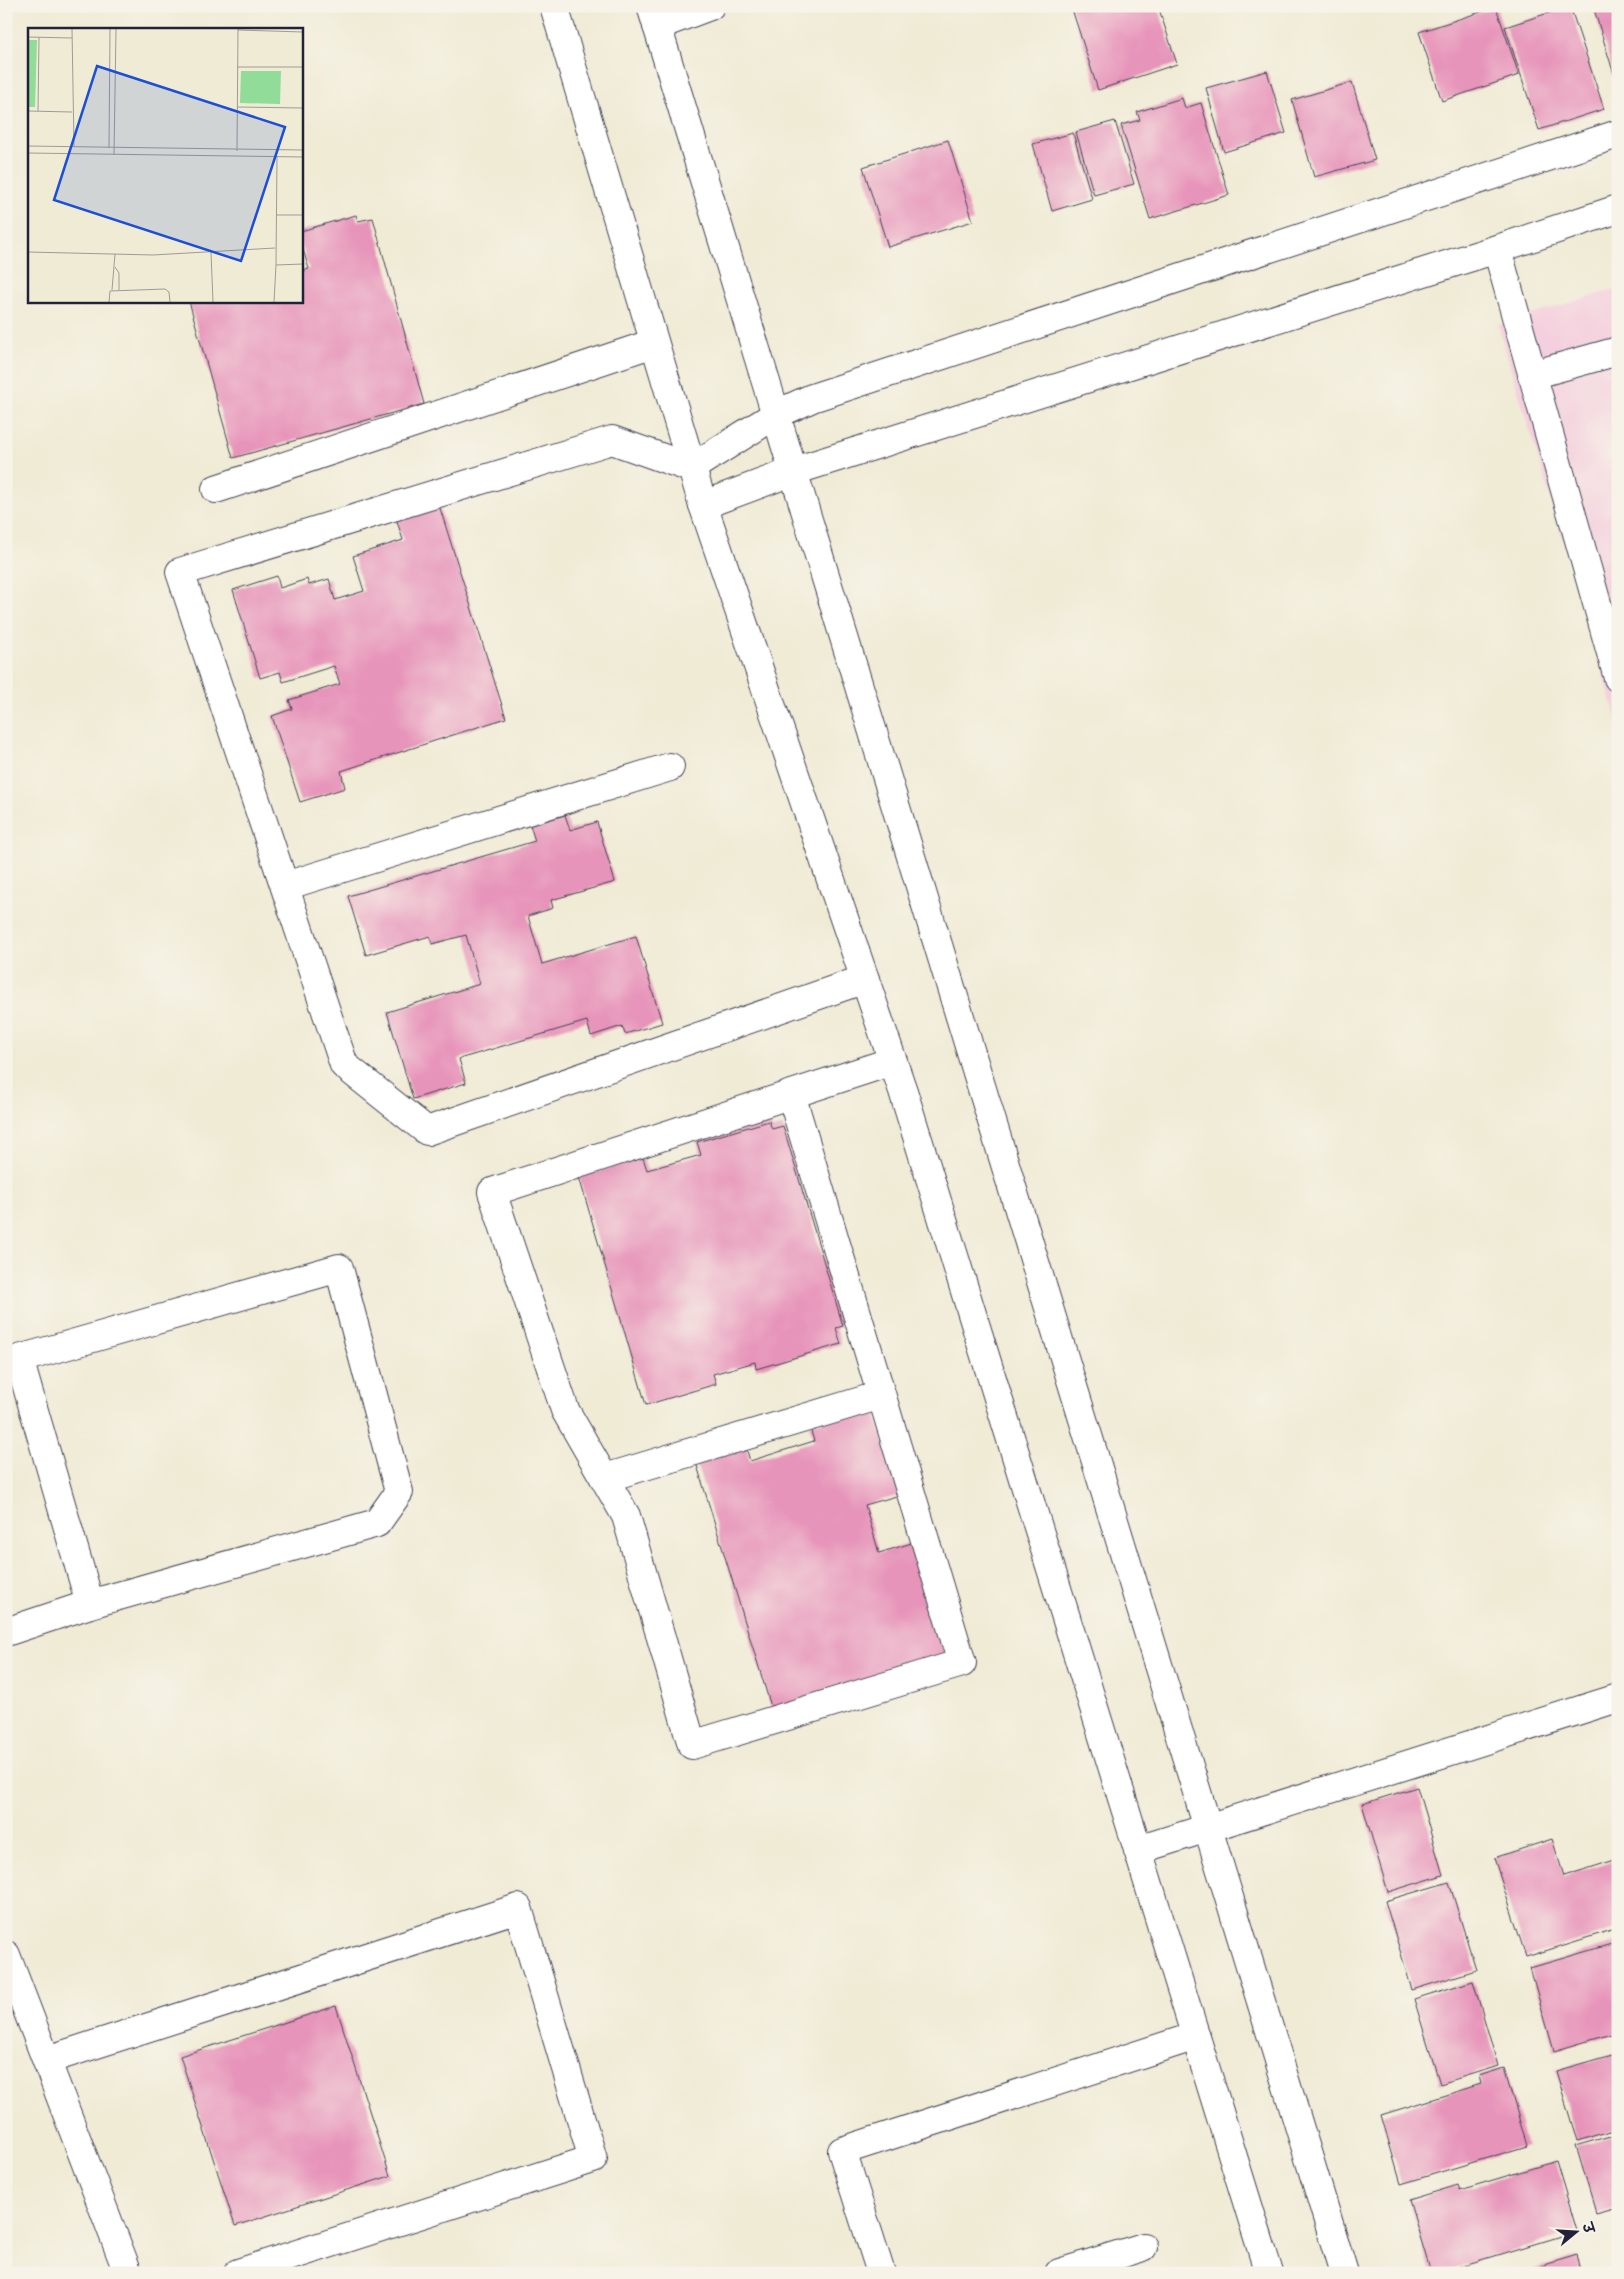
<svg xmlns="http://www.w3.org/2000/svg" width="1624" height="2279" viewBox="0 0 1624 2279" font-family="'Shantell Sans','Playpen Sans Deva',sans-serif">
	<rect width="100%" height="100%" fill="#f7f3e8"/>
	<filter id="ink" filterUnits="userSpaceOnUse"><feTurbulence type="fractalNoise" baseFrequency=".02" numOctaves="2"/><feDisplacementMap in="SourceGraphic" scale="10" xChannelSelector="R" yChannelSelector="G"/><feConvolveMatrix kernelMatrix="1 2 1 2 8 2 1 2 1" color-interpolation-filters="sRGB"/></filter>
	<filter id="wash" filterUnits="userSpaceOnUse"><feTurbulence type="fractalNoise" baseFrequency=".0096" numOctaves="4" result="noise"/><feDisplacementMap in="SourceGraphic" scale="20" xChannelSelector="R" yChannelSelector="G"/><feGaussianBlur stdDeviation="1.12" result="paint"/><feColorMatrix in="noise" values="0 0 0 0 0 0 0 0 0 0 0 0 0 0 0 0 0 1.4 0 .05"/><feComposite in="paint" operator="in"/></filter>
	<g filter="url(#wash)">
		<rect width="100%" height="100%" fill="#f0ebd5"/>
		<polygon fill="#f4cfde" points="1618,288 1618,723 1498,325"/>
		<g id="blocks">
			<g fill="#e794ba">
				<polygon points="1071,6 1158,6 1177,64 1098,90"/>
				<polygon points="1570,6 1604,109 1539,130 1505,27"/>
				<polygon points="1593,6 1618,6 1618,81 1616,81"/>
				<polygon points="1496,7 1519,75 1442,101 1419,32"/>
				<polygon points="1267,71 1286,133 1224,152 1206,88"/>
				<polygon points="1352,82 1375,160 1314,177 1292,100"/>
				<polygon points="1182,98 1185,108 1201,103 1229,195 1150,219 1121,125 1140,120 1137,112"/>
				<polygon points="1115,121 1134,184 1094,195 1076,132"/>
				<polygon points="1073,133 1092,199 1052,211 1033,144"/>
				<polygon points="948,140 973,221 888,247 863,167"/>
				<polygon points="356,215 358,221 373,218 424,404 233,458 189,301 301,301 301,271 309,269 301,243 301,231"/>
				<polygon points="439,505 506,718 341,771 345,788 300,802 272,716 292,709 289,700 340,684 334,666 283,682 280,672 260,678 233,590 277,576 280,588 307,579 309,585 329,579 335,600 364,591 353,556 403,540 396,518"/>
				<polygon points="565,815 570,830 597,822 615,882 551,900 553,908 528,916 542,964 636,936 662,1023 625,1034 622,1026 591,1036 587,1021 459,1059 466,1083 413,1099 387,1012 480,984 466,935 432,944 430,936 366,955 348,896 535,841 530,825"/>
				<polygon points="769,1121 772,1129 783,1126 843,1326 836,1328 841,1344 756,1369 755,1362 713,1374 716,1384 646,1405 579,1177 643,1158 647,1170 701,1155 697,1142"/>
				<polygon points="873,1405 900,1495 865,1505 879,1553 915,1542 949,1655 772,1710 695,1459 745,1444 750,1461 814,1441 809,1425"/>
				<polygon points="1417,1787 1443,1875 1388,1892 1362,1804"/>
				<polygon points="1552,1839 1564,1876 1618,1859 1618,1928 1526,1957 1494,1858"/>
				<polygon points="1449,1882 1476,1970 1412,1990 1385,1901"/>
				<polygon points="1618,1942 1618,2032 1554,2051 1530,1968"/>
				<polygon points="1473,1981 1498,2066 1440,2084 1414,1999"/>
				<polygon points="336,2006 390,2176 235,2226 180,2056"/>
				<polygon points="1618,2053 1618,2129 1577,2141 1556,2071"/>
				<polygon points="1504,2068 1527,2146 1401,2184 1381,2115 1481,2084 1479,2076"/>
				<polygon points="1618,2134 1618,2207 1596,2213 1576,2146"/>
				<polygon points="1556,2161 1577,2231 1439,2273 1431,2273 1409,2200 1458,2185 1460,2190"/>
				<polygon points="1578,2256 1583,2273 1526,2273 1526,2272"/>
			</g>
		</g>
	</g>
	<g filter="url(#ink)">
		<use href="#blocks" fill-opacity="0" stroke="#414052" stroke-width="1"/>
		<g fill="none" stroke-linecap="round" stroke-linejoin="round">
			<g stroke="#414052" stroke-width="30">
				<g id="minor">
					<polyline points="554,6 703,505 903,1091 1269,2273"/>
					<polyline points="651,6 1344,2273"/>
					<polyline points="657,26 710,6"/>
					<polyline points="1497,249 1618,678"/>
					<polyline points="1532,375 1618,351"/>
					<polyline points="216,489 654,343"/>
					<polyline points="703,505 794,471 1497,249 1618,209"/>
					<polyline points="285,886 670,767"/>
					<polyline points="865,979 427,1131 344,1065 180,572 612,440 691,468 775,415 812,398 1618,134"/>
					<polyline points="791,1094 962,1663 692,1745 626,1516 565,1410 492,1192 893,1061"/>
					<polyline points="6,1363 19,1359 339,1268 399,1492 377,1523 90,1604 19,1359"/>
					<polyline points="605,1478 881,1395"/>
					<polyline points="6,1632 90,1604"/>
					<polyline points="1138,1850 1618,1698"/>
					<polyline points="6,1955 128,2273"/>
					<polyline points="47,2060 518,1908 593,2159 238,2273"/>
					<polyline points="881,2273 842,2151 1196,2036"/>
					<polyline points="1059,2273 1143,2247"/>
				</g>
			</g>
			<use href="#minor" stroke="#fff" stroke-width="28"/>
		</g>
	</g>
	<g transform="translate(28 28)">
		<rect width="275" height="275" fill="#f0ebd5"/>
		<path d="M0,12H9L7,79H0ZM213,43H253L252,76L212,75Z" fill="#91dc99"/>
		<path fill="none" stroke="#9e9b97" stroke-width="1" d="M44,1L46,118M210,2L275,4M0,9L44,10M209,39H275M209,79L275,80M0,83L44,84M10,83L11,9M0,118L275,122M81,120L82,1M209,123L210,1M0,125L275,129M86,127L88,1M249,128L248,237L275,236M248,187H275M0,224L125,227L247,220M183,224L185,274M87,239L91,245V262M84,262L87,226M81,274L82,263L137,261L141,264L142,274M246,274L248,237"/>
		<path fill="#1d4ed8" fill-opacity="0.15" stroke="#1d4ed8" stroke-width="2.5" d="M69,38L257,99L213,233L26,172Z"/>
		<rect width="275" height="275" fill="none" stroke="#22223b" stroke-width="2.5"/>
	</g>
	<rect width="1624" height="2279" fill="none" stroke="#f7f3e8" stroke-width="25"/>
	<g transform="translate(1576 2232) rotate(72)" stroke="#f7f3e8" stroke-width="4" paint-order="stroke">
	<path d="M0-4L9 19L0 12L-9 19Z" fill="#22223b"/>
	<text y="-8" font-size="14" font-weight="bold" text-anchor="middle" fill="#22223b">उ</text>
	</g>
</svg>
